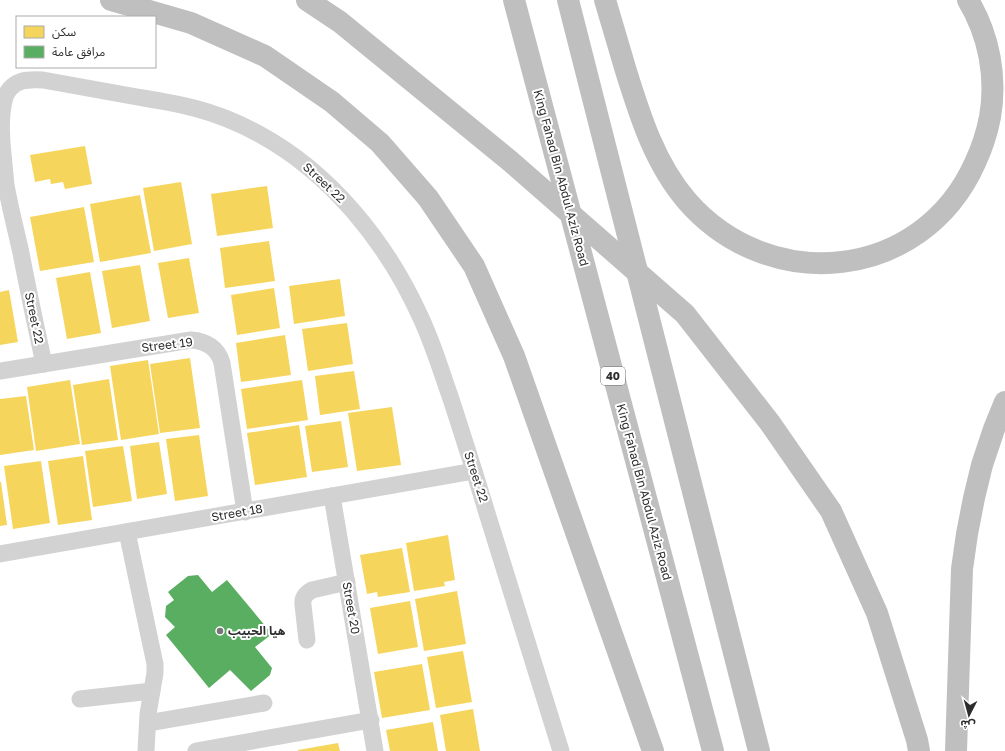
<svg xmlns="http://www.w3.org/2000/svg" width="1005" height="751" viewBox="0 0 1005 751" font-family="'Golos Text','Noto Sans Arabic',sans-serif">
	<rect width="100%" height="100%" fill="#fff"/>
	<g fill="#f6d55c">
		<polygon points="85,146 92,184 65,189 63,182 51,184 50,179 35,182 30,155"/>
		<polygon points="181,182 192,244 154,251 143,188"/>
		<polygon points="267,186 273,228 217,236 211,194"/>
		<polygon points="140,195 151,253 100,262 90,204"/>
		<polygon points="84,207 94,262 40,271 30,217"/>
		<polygon points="269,241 275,281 225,288 220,248"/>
		<polygon points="189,258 199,313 168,318 158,263"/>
		<polygon points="140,265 150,321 112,328 102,271"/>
		<polygon points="90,272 101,333 67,339 56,278"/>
		<polygon points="340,279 345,316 294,324 289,286"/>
		<polygon points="274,288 280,328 237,335 231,295"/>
		<polygon points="9,290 18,342 0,345 0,292"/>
		<polygon points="347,323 353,364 308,371 302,329"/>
		<polygon points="285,335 291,375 241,382 236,343"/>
		<polygon points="190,358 200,428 160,433 150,364"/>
		<polygon points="148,360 159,434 121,440 110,366"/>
		<polygon points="354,371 360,409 320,415 315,376"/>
		<polygon points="109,379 118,440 82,445 73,385"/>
		<polygon points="70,380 80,444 36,451 27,387"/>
		<polygon points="302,380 308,420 247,429 241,389"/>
		<polygon points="26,396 34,450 0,455 0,399"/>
		<polygon points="392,407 401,465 357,471 348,413"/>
		<polygon points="341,421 348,467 312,472 305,426"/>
		<polygon points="299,425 307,477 255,485 247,433"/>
		<polygon points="199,435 208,496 175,501 166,439"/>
		<polygon points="159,442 167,494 137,499 130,446"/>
		<polygon points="123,446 132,501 93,507 85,451"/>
		<polygon points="83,456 92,520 58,525 48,461"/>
		<polygon points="41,461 50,523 13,529 4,466"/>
		<polygon points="0,482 1,482 7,525 0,526"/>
		<polygon points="448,535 455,580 444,582 445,586 414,591 406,543"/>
		<polygon points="402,548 410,592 378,597 377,592 367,594 360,555"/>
		<polygon points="457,591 466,644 424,651 415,599"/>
		<polygon points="410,601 418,647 378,654 370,608"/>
		<polygon points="463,651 472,702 436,708 427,657"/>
		<polygon points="422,664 430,710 382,718 374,672"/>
		<polygon points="473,709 480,751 446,751 440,715"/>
		<polygon points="433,722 438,751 390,751 386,730"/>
		<polygon points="338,743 340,751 298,751 298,750"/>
	</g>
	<polygon fill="#5aae61" points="198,575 212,592 227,580 272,634 255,647 272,668 270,675 251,691 230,670 209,688 166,635 175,627 165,617 166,606 174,600 168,592 188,576"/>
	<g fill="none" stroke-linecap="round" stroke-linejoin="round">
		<g stroke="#d2d2d2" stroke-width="17">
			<path d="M44,364C36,327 28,290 21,253C16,230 10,208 6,185C5,175 4,165 3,154C1,136 0,114 5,97C12,80 26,79 43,80C70,85 98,90 126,95C149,99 172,102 194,108C217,114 239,123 259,134C331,173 387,243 420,316C433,343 441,371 451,399C463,436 475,473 486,510C511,591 536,671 561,751"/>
			<path d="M0,371L191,340C206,341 218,348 222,363L245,512"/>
			<polyline points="332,496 375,751"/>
			<polyline points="127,532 155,664 155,673 148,714 146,751"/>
			<polyline points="0,554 474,471"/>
			<path d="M307,640L303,605C302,598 305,594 312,590L347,582"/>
			<polyline points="80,699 152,691"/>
			<polyline points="148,723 264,703"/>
			<polyline points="196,751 371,720"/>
		</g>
		<g stroke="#bfbfbf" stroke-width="22">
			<polyline points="111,0 191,23 265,56 332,102 380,143 428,198 474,266 514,356 653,751"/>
			<polyline points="307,0 340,22 510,161 685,314 770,423 831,511 877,613 917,740 919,751"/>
			<polyline points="514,0 713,751"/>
			<polyline points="568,0 759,751"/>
			<path d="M605,0C612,24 619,47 626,71C640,116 655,164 687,201C770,296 922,281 975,163C982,148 987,133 990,117C997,77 989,35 968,0"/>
			<polyline points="956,751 962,569 967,534 974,498 982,465 994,429 1005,402"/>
		</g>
	</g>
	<circle fill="#767676" stroke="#fff" stroke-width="1.5" cx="220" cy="631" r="4"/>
	<g text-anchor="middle" stroke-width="4" stroke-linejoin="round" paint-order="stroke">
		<rect fill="#fff" stroke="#6c6c6c" stroke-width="1" x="601" y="367" width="24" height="18" rx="3"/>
		<g font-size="11" font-weight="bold" fill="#2d2d2d">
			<text x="613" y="380">40</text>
		</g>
		<g font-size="12" fill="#2d2d2d" stroke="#fff">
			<text transform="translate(561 178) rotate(75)" y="4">King Fahad Bin Abdul Aziz Road</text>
			<text transform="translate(324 183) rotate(43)" y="4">Street 22</text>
			<text transform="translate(34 318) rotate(78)" y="4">Street 22</text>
			<text transform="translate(167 345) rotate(-7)" y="4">Street 19</text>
			<text transform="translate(476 477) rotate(72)" y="4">Street 22</text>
			<text transform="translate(644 492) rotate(75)" y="4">King Fahad Bin Abdul Aziz Road</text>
			<text transform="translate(237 513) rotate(-10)" y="4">Street 18</text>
			<text transform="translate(351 608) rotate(80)" y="4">Street 20</text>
		</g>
		<g font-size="12" font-weight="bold" fill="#2d2d2d" stroke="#fff" text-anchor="start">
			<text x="228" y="635">هيا الحبيب</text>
		</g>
	</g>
	<rect x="16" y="16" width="140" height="52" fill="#ffffff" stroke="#ababab"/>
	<rect x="24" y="26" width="20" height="12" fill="#f6d55c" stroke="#ababab"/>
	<text x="52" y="36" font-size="12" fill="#2d2d2d">سكن</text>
	<rect x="24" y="46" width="20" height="12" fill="#5aae61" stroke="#ababab"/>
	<text x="52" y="56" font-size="12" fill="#2d2d2d">مرافق عامة</text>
	<g transform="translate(969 715) rotate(186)" stroke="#ffffff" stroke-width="3" paint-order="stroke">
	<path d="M0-3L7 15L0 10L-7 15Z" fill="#2d2d2d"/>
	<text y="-6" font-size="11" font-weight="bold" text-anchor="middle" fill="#2d2d2d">ش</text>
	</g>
</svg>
